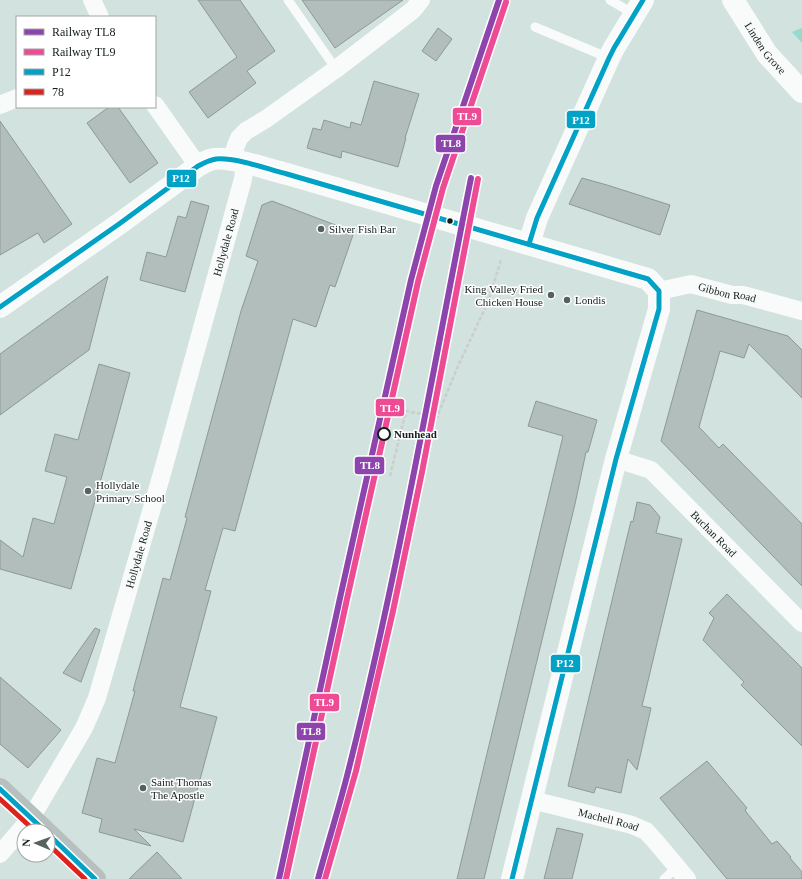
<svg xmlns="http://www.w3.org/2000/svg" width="802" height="879" viewBox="0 0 802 879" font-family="Georgia,serif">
	<rect width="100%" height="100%" fill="#d2e2de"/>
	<polygon fill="#97d9cc" points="802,28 802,43 792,32"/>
	<g fill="#b2bebb" stroke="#8d9996">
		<polygon points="198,0 240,0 275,51 247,71 256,83 208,118 189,92 237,57"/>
		<polygon points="302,0 403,0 335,48"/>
		<polygon points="438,28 452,39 436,61 422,51"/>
		<polygon points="374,81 419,94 405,138 406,138 398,167 342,151 341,158 307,148 313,128 321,130 324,120 350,128 351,122 361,125"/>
		<polygon points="109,107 118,107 158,163 130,183 87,123"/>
		<polygon points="0,121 72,224 44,243 38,233 0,255"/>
		<polygon points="582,178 607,185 670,205 660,235 569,204"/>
		<polygon points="191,201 209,206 185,292 140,280 147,252 166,257 178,216 186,218"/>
		<polygon points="272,201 354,232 335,287 330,285 316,327 293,319 235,531 223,528 205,590 211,591 180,707 217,717 183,842 134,829 151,846 99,832 102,819 82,813 97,758 115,763 135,691 133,691 163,578 170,580 187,518 185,517 241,311 258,261 246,256 262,205"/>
		<polygon points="108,276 89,350 0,415 0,354"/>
		<polygon points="697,310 788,336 802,350 802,398 749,344 744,358 720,351 699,427 719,448 723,444 802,524 802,586 661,441"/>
		<polygon points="99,364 130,373 71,589 0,569 0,540 23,557 33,518 54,524 67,477 45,471 55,434 78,440"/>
		<polygon points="536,401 597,420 588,452 586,452 575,504 484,879 457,879 563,436 528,426"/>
		<polygon points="637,502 650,505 660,517 656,533 682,539 642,706 651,708 637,770 628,759 621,793 596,787 594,793 568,786 623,554 631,521 633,522"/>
		<polygon points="727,594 802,668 802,746 741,685 744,682 703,640 714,618 709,613"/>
		<polygon points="95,628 100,630 81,682 63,673"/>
		<polygon points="0,677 61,730 28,768 0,744"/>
		<polygon points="707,761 747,808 745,810 747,813 772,844 777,841 791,857 790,858 802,872 802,879 727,879 660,798"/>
		<polygon points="557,828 583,834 572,879 544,879"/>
		<polygon points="157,852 182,879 129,879"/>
	</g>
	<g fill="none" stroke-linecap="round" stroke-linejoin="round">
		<polyline stroke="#cacecd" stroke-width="2.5" stroke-dasharray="4 2" stroke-linecap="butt" points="390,476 406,411 437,417 458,366 488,302 501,260"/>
		<g stroke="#f8fbfa" stroke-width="9">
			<polyline points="288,0 336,69"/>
			<polyline points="610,0 634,14"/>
			<polyline points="535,27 609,58"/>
			<polyline points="664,879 677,867"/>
		</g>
		<g stroke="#f8fbfa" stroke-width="18">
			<polyline points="92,0 100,17"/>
			<polyline points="0,105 17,98"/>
			<polyline points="155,105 198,166"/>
			<polyline points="235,161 235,148 239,138 246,131 266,119 336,69 413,10 421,0"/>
			<path id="s1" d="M659,291L691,284L732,295H743L802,311"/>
			<path id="s2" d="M616,459L651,470L802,623"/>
			<path id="s3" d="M532,800L632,825L646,831L656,842L687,879"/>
			<path id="s4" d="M0,854L31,818L84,728L97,698L163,470L243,179L245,163"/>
		</g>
		<g stroke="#f8fbfa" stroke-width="22">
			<path id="s5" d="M733,0L767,54L802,92"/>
			<polyline points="529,244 537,218 609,58 614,48 643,0"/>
			<path d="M0,307L119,224L198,166C202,164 206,161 210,160C225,154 270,170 287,174L648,279L659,291V309L616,459L512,879"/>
		</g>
		<g stroke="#b7c0be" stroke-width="22">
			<polyline points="0,789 45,831"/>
			<polyline points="48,834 95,879"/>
		</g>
		<g stroke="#fff" stroke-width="8">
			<g id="bus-1">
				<polyline points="529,244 537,218 609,58 614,48 643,0"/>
				<path d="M0,307L119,224L198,166C204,163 209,160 216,159C235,157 267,169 287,174L648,279L659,291V309L616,459L512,879"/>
				<polyline points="0,789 45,831"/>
				<polyline points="48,834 95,879"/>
			</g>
		</g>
		<g stroke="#fff" stroke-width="8">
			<g id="bus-2">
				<polyline points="0,799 35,831"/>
				<polyline points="48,844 85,879"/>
			</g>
		</g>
		<use href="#bus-1" stroke="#01a2c5" stroke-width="5"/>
		<use href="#bus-2" stroke="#dc241f" stroke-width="5"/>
		<g stroke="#fff" stroke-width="9">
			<g id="rail-1">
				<polyline points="279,879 340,598 411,280 436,186 499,0"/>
				<path d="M318,879C328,842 340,805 349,768C398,573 432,375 471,178"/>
			</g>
		</g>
		<g stroke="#fff" stroke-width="9">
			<g id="rail-2">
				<polyline points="286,879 347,599 418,282 443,188 506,2"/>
				<polyline points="325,879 356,771 393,611 422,472 478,179"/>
			</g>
		</g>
		<use href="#rail-1" stroke="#8e44ad" stroke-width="6"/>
		<use href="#rail-2" stroke="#ee4b95" stroke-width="6"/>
	</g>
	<circle fill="#131d1b" stroke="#fff" stroke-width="1.5" cx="450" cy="221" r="3.5"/>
	<g fill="#56625f" stroke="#fff" stroke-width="1.5">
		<circle cx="321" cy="229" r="4"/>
		<circle cx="551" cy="295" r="4"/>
		<circle cx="567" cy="300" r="4"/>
		<circle cx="88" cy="491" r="4"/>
		<circle cx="143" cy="788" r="4"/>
	</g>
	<circle fill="#fff" stroke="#131d1b" stroke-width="2" cx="384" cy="434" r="6"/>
	<g text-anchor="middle" stroke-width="3" stroke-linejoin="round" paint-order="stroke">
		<g font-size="11" fill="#131d1b" stroke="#fff">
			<text dy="4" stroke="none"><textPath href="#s5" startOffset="58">Linden Grove</textPath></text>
			<text dy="4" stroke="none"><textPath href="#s4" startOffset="658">Hollydale Road</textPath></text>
			<text dy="4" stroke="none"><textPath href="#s1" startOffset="70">Gibbon Road</textPath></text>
			<text dy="4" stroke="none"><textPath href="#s2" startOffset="126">Buchan Road</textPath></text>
			<text dy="4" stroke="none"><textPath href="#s4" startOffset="334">Hollydale Road</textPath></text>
			<text dy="4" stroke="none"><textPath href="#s3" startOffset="79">Machell Road</textPath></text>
		</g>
		<g font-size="11" fill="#131d1b" stroke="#fff" text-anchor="start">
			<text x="329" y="233">Silver Fish Bar</text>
			<text x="543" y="293" text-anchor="end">King Valley Fried<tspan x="543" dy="13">Chicken House</tspan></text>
			<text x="575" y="304">Londis</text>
			<text x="96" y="489">Hollydale<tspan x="96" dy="13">Primary School</tspan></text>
			<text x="151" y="786">Saint Thomas<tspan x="151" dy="13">The Apostle</tspan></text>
		</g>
		<g font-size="11" font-weight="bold" fill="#131d1b" stroke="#fff" text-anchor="start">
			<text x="394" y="438">Nunhead</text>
		</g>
	</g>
	<g stroke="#fff" stroke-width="1.5">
		<rect x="452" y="107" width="30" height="19" rx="4" fill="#ee4b95"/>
		<rect x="566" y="110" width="30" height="19" rx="4" fill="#01a2c5"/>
		<rect x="435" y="134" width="31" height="19" rx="4" fill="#8e44ad"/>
		<rect x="166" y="169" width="31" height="19" rx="4" fill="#01a2c5"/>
		<rect x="375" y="398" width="30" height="19" rx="4" fill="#ee4b95"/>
		<rect x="354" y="456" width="31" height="19" rx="4" fill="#8e44ad"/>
		<rect x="550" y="654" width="31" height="19" rx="4" fill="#01a2c5"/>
		<rect x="309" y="693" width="31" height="19" rx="4" fill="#ee4b95"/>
		<rect x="296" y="722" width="30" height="19" rx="4" fill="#8e44ad"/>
	</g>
	<g font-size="11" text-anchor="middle" font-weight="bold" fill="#fff">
		<text x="467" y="120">TL9</text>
		<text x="581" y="124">P12</text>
		<text x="451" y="147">TL8</text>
		<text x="181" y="182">P12</text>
		<text x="390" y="412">TL9</text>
		<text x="370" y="469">TL8</text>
		<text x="565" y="667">P12</text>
		<text x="324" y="706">TL9</text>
		<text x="311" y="735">TL8</text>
	</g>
	<rect x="16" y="16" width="140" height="92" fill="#ffffff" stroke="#a1a5a4"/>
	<rect x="24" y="29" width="20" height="6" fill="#8e44ad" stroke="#a1a5a4"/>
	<text x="52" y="36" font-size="12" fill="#131d1b">Railway TL8</text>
	<rect x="24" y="49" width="20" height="6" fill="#ee4b95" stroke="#a1a5a4"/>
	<text x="52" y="56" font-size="12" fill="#131d1b">Railway TL9</text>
	<rect x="24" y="69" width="20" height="6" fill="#01a2c5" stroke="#a1a5a4"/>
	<text x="52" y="76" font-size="12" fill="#131d1b">P12</text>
	<rect x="24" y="89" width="20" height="6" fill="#dc241f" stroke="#a1a5a4"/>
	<text x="52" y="96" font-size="12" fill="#131d1b">78</text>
	<g transform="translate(36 843) rotate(272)"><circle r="19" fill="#ffffff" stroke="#a1a5a4"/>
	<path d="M0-3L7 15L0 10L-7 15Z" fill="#56625f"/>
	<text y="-6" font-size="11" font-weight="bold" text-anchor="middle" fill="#131d1b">N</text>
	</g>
</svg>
